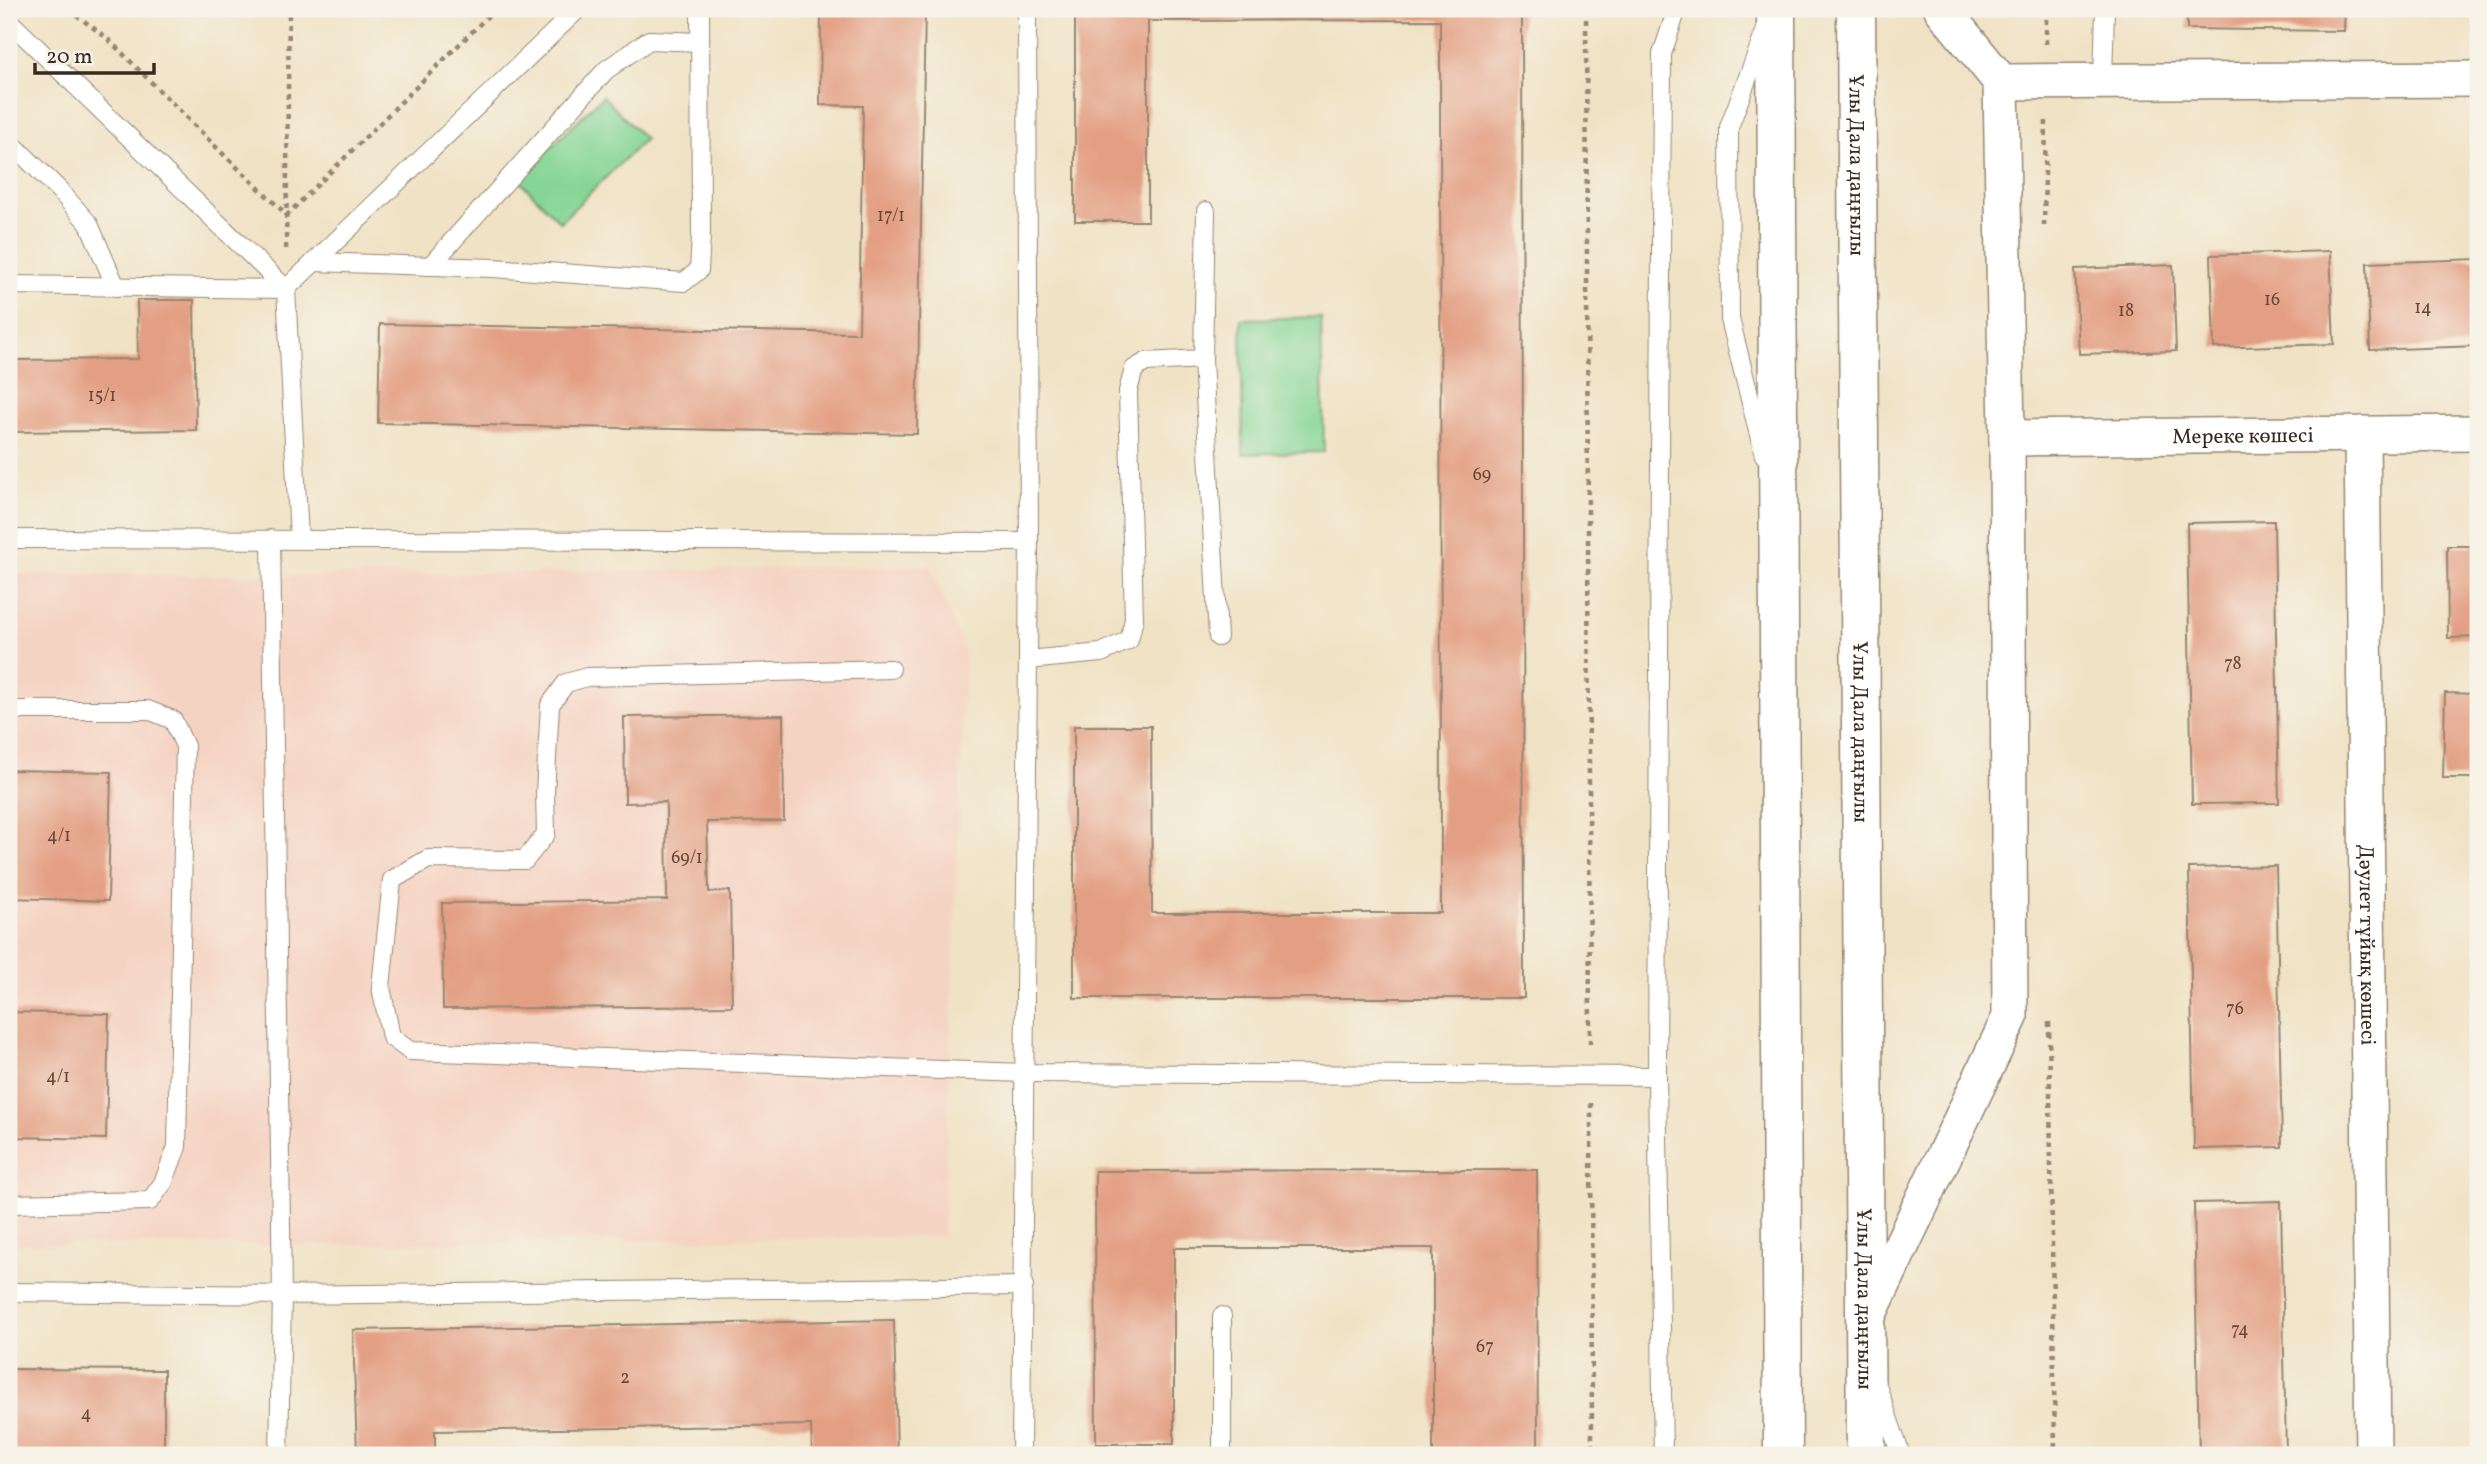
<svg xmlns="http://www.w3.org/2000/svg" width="2487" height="1464" viewBox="0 0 2487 1464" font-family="Vollkorn,serif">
	<rect width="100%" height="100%" fill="#f7f3e8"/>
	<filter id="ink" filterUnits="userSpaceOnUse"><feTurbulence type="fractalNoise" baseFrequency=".0143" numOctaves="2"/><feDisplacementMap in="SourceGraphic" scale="14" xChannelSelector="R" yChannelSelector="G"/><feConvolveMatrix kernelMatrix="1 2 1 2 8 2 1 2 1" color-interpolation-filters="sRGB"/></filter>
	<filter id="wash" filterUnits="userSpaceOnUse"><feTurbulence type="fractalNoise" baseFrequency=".00686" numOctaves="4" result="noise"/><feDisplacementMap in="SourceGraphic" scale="28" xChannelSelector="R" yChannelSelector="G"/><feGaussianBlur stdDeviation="1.57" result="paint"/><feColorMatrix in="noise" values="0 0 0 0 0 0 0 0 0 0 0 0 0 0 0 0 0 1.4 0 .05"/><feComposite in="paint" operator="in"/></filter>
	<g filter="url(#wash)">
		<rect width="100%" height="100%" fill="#f0e2c5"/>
		<polygon fill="#f5d3c2" points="931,566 965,653 943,1236 313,1245 9,1244 9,574 316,576"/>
		<g fill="#85d696" stroke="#60805a" stroke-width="2">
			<polygon points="603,96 645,139 560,222 518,179"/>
			<polygon points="1321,317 1324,452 1243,454 1241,319"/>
		</g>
		<g id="blocks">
			<g fill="#e39f83">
				<polygon points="821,9 925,9 917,434 378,423 380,324 859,333 863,106 820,105"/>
				<polygon points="1075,9 1522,9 1524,998 1074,998 1074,726 1151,726 1152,913 1441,913 1440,20 1148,21 1148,221 1075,221"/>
				<polygon points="2187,9 2345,9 2344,31 2187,29"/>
				<polygon points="2330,251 2334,344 2214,348 2211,255"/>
				<polygon points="2478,259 2478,346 2370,350 2367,263"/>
				<polygon points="2173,265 2176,351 2079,354 2075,269"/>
				<polygon points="137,300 194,300 196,430 9,432 9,360 138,359"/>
				<polygon points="2274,521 2279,803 2192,804 2187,523"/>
				<polygon points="2447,546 2478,546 2478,637 2448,638"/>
				<polygon points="2445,693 2478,694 2478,778 2443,778"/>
				<polygon points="783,715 784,821 707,822 709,892 730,891 732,1006 443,1009 442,903 667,900 666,802 625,803 624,717"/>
				<polygon points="9,770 111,772 108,901 9,898"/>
				<polygon points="2276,866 2282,1147 2194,1149 2189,868"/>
				<polygon points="9,1012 109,1014 106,1139 9,1137"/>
				<polygon points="1537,1170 1538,1455 1433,1455 1433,1248 1174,1248 1174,1444 1096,1444 1095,1171"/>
				<polygon points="2281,1201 2286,1455 2199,1455 2194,1203"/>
				<polygon points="894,1320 897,1455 812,1455 811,1425 435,1431 435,1455 357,1455 353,1330"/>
				<polygon points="9,1369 164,1370 164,1455 9,1455"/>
			</g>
		</g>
	</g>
	<g filter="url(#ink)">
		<use href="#blocks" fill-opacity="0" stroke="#968672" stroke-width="2"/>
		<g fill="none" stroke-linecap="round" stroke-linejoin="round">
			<g stroke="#968672" stroke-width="20">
				<g id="service">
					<polyline points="9,21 286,289 578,9"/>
					<polyline points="2103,81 2105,9"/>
					<polyline points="9,141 60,191 89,224 116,287"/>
					<polyline points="1206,211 1203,359 1218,637"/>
					<polyline points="314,262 493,268 684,282 699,270 701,236 700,9"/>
					<polyline points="430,266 606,70 649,40 700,42"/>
					<polyline points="9,285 286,289 299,539"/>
					<polyline points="1764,455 1730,319 1729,127 1765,32"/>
					<polyline points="9,539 1029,542"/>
					<polyline points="271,539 282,1295 279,1455"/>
					<polyline points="1028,660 1101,653 1129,640 1134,619 1128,391 1134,369 1146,362 1203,359"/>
					<polyline points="891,669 587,677 566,683 550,705 545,793 546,834 525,860 428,859 392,880 381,987 391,1037 410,1051 1025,1073 1657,1076"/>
					<polyline points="9,710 148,710 173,720 185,746 177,1147 163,1183 150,1201 9,1204"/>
					<polyline points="9,1292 282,1295 1024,1286"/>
					<polyline points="1877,1386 1901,1455"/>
					<polyline points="1021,1455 1029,542 1027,9"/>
					<polyline points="1222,1455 1222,1316"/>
					<polyline points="1663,1455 1657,1076 1662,54 1677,9"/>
				</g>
			</g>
			<g stroke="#968672" stroke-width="38">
				<g id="minor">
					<polyline points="2001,82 2478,79"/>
					<path id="s1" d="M2362,434L2373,1455"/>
					<path id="s2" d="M2007,438L2478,433"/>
					<polyline points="1865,1322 2010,1017 2007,438 2001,82 1942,9"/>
				</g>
			</g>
			<g stroke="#968672" stroke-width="41">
				<g id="secondary">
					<polyline points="1776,9 1783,1455"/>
					<path id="s3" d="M1856,9L1866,1455"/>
				</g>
			</g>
			<g stroke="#968672" stroke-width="4.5" stroke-dasharray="5 5" stroke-linecap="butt">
				<polyline points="68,9 107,38 219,150 287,215 495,9"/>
				<polyline points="1586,9 1590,1048"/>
				<polyline points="2046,9 2046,44"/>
				<polyline points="2044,226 2046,119"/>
				<polyline points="286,249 289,9"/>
				<polyline points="2049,1022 2055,1455"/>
				<polyline points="1591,1103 1592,1455"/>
			</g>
			<use href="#service" stroke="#fff" stroke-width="18"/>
			<use href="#minor" stroke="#fff" stroke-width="35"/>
			<use href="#secondary" stroke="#fff" stroke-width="38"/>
		</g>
	</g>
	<g text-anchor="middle" stroke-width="7" stroke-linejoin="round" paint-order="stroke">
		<g font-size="18" fill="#654737">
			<text x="891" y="221">17/1</text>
			<text x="2272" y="305">16</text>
			<text x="2423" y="313">14</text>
			<text x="2126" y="316">18</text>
			<text x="102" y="401">15/1</text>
			<text x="1482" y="480">69</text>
			<text x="2233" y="669">78</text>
			<text x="59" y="841">4/1</text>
			<text x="687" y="863">69/1</text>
			<text x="2235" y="1014">76</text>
			<text x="58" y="1082">4/1</text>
			<text x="2240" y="1335">74</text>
			<text x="1485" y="1352">67</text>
			<text x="625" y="1383">2</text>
			<text x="86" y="1419">4</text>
		</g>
		<g font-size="21" fill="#3b2a1e" stroke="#f7f3e8">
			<text dy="7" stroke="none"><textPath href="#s3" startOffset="156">Ұлы Дала даңғылы</textPath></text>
			<text dy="7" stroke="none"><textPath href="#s2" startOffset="236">Мереке көшесі</textPath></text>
			<text dy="7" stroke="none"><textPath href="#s3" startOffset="723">Ұлы Дала даңғылы</textPath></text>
			<text dy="7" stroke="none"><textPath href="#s1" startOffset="511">Дәулет тұйық көшесі</textPath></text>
			<text dy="7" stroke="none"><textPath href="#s3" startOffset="1290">Ұлы Дала даңғылы</textPath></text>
		</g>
	</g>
	<rect width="2487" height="1464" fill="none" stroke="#f7f3e8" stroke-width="35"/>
	<path d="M35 63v10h119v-10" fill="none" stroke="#3b2a1e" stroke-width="3.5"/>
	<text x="46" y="63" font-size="21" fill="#3b2a1e" stroke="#f7f3e8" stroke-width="5" paint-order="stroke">20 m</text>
</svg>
